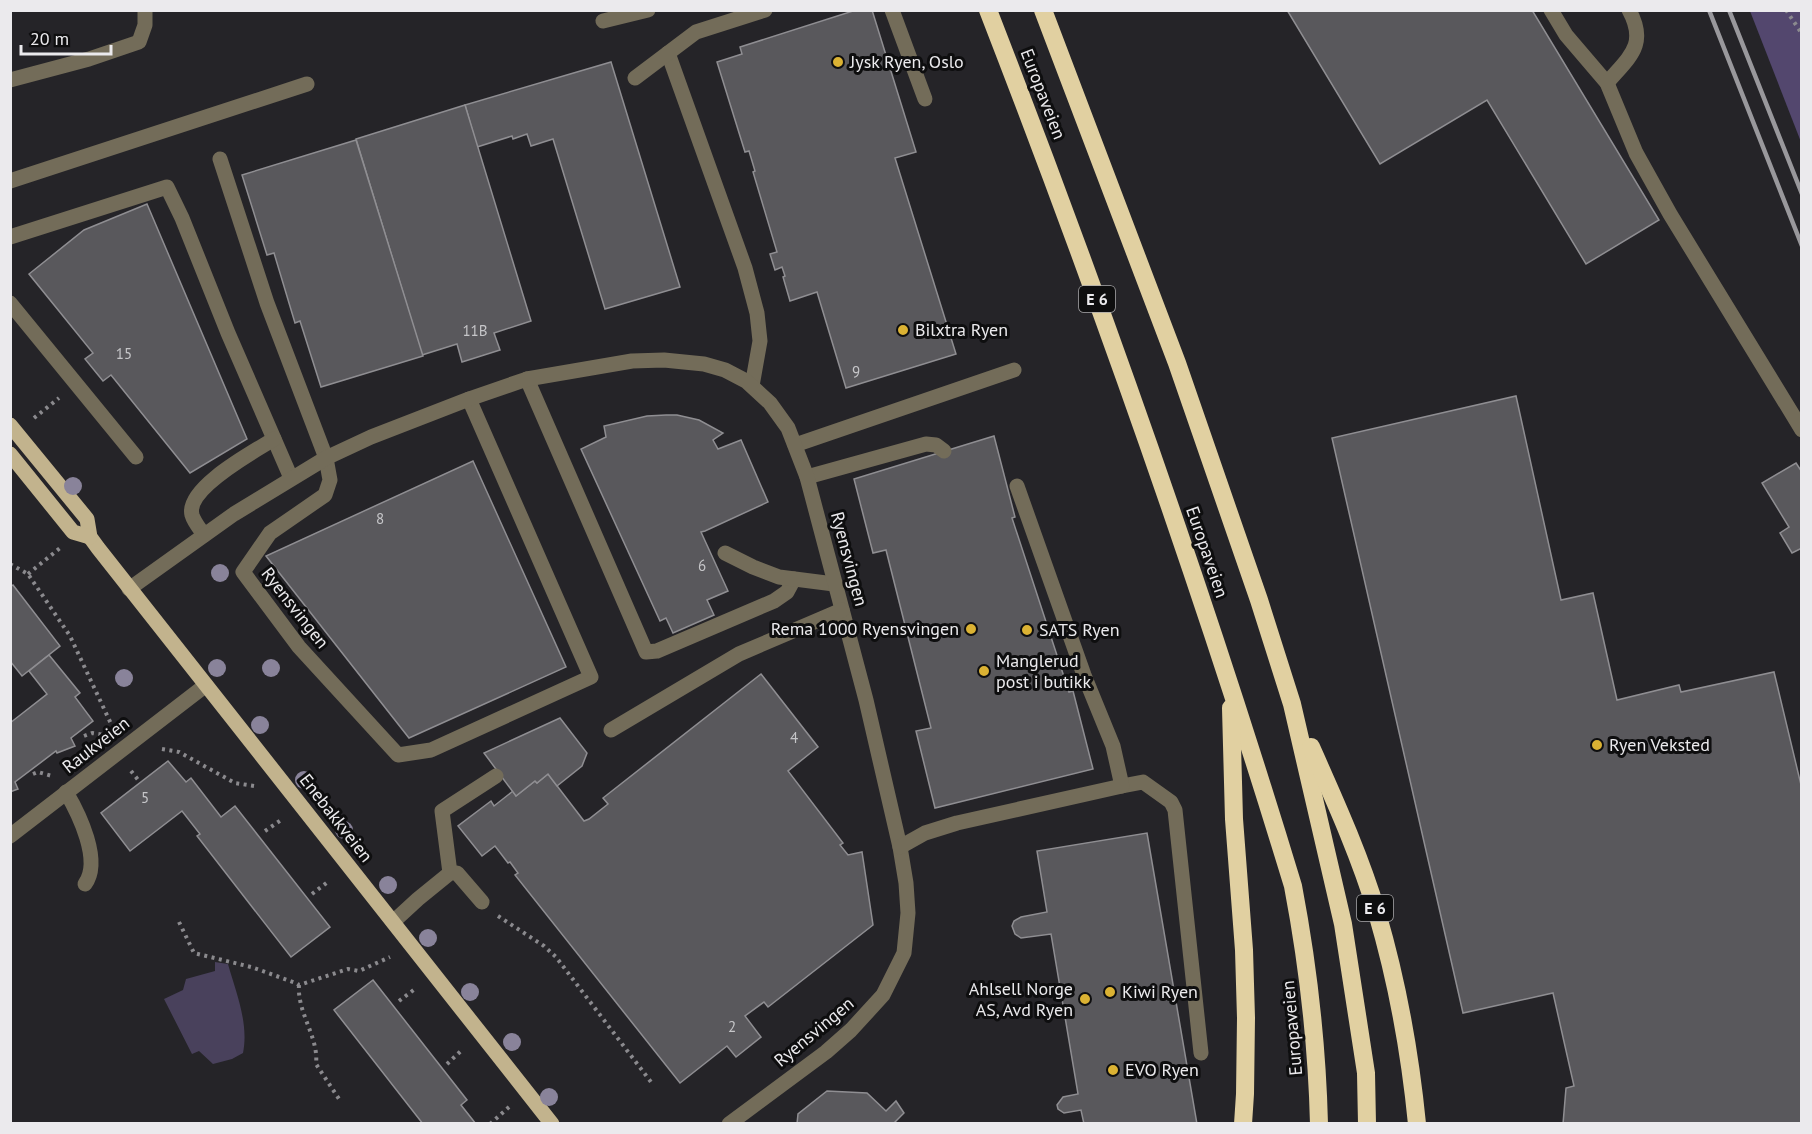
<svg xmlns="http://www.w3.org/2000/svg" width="1812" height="1134" viewBox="0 0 1812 1134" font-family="'PT Sans',sans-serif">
	<rect width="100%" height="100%" fill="#252428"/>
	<path fill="#49415c" d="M215,962L228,964C236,993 249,1023 243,1053L232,1059L213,1064L199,1051L192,1054L164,999L183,990L186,979L215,971Z"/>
	<polygon fill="#53476e" points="1750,11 1801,11 1801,142"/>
	<g fill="#59585c" stroke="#8f8e92" stroke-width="1.5">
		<polygon points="856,10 872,10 916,152 895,158 956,354 846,388 817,292 790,301 783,277 785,276 782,267 775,270 770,254 777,252 753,172 755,171 749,151 745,152 717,62 742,54 740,47"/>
		<polygon points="1287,10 1532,10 1659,220 1586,264 1487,100 1380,164"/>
		<polygon points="611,62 680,287 605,309 553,139 531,146 527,134 513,139 512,136 477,147 465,105"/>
		<polygon points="465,105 531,321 494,333 500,350 462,362 457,344 422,355 356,139"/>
		<polygon points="356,140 423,356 321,387 300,321 295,323 274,253 267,255 242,175"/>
		<polygon points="147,204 247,439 190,473 111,375 103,381 85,359 93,353 29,274 84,230"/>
		<polygon points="1516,396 1561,600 1593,593 1617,700 1679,685 1681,692 1774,672 1802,789 1802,1124 1563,1124 1566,1088 1574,1086 1553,993 1463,1013 1332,438"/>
		<polygon points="666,415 677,415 699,420 723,433 713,440 718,449 741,440 768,502 705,531 701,532 728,591 707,600 714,615 673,633 666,618 660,621 581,449 606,437 604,426 647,416"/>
		<polygon points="994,436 1015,517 1012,518 1069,692 1073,691 1093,769 935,808 916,731 931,728 886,550 873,553 854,479"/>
		<polygon points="473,461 566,667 409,738 266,556"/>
		<polygon points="1796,463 1802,472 1802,548 1792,553 1780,533 1789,527 1762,483"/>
		<polygon points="13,585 60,646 22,676 10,661 10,587"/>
		<polygon points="49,655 80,693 75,697 93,721 71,738 75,746 57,753 56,751 15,782 18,789 10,792 10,723 47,694 29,671"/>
		<polygon points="761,674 818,747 788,771 843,843 840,845 848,855 862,852 873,925 768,1007 764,1002 745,1016 761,1037 736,1057 727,1046 680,1083 515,875 518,873 510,862 508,863 495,846 482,856 458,826 491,801 494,806 513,791 516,796 535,781 537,783 548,774 584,821 589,819 608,804 603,798"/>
		<polygon points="560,718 587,753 582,766 557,786 548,774 537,783 535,781 516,796 484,753"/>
		<polygon points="168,761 186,782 191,778 221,817 235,806 330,927 291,957 197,836 200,834 182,811 130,851 101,813"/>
		<polygon points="1147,833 1197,1124 1084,1124 1081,1110 1064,1113 1058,1109 1057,1105 1063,1097 1078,1094 1051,934 1021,938 1015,934 1012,926 1014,921 1021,917 1047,912 1037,851"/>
		<polygon points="373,980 467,1100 461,1105 476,1124 423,1124 334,1010"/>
		<polygon points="827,1091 867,1093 886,1111 896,1101 904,1113 893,1124 797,1124 798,1114"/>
	</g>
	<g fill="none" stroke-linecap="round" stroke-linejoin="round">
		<g stroke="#8b8a8e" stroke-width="4" stroke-dasharray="3 4.5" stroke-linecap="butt">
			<polyline points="1786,10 1802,34"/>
			<polyline points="34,418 59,398"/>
			<polyline points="10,564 28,574 70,636 113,728"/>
			<polyline points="28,574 60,548"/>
			<polyline points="84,736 92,733 105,735"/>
			<polyline points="162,749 179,752 235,783 254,786"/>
			<polyline points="131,771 139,781"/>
			<polyline points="33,774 38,772 52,776"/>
			<polyline points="265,831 281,820"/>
			<polyline points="312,894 329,881"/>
			<polyline points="498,916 544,946 556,957 651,1082"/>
			<polyline points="179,922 194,953 251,967 296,983 299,985 348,969 359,971 390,957"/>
			<path d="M299,985C297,1013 319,1037 316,1064L339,1099"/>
			<polyline points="399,1001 415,989"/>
			<polyline points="447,1064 463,1049"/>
			<polyline points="490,1124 509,1107"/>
		</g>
		<g stroke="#736c59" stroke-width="15">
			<polyline points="892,10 925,99"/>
			<polyline points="1551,10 1566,35 1607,83 1636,153 1670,214 1802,430"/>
			<polyline points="603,21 648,10"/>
			<polyline points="668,53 745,268 757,313 760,341 752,386"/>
			<polyline points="635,78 696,32 765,10"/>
			<polyline points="10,80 89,59 139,42 145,25 145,10"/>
			<path d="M1607,83C1629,57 1648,45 1629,10"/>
			<polyline points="220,159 267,303 326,458 330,480 325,495 270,533 243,572 299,647 398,755 431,750 591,677 469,399"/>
			<polyline points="10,181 307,84"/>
			<polyline points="10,237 167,187 182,218 228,333 291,478"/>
			<polyline points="10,303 136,457"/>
			<polyline points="527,379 646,652 657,651 774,601 787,592 794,579"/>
			<polyline points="795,445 1014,370"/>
			<polyline points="807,477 926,444 936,445 944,451"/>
			<path d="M204,535C200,529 194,522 192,515C185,488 255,451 274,439"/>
			<polyline points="725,553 753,567 779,577 834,584"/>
			<polyline points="129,589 234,514 326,458 371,437 469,399 527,379 632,361 664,360 704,364 725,370 746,381 770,403 788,428 807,477 866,700 900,847 906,883 908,913 904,953 883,995 851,1030 826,1052 729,1124"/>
			<polyline points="611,730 739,654 842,610"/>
			<polyline points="1122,786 1143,782 1171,802 1175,810 1201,1053"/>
			<path d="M66,792C79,814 102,861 85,884"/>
			<polyline points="10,836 206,685"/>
			<polyline points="900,847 925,833 957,823 1122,786 1113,746 1084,675 1017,486"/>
			<polyline points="450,873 442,811 496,776"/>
			<polyline points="393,922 418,899 450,873 457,873 482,902"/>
		</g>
		<g stroke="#c2b38d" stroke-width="15">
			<polyline points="10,425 87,519 90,537 98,548 552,1124"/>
			<polyline points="10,454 73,532 90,537"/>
		</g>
		<g stroke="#e1d0a1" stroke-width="18">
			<path d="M988,10C1100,299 1203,590 1293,886C1308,965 1317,1043 1319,1124"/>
			<polyline points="1043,10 1177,363 1259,600 1292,704 1343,924 1366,1073 1367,1124"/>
			<polyline points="1231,708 1234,819 1244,950 1246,1018 1245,1094 1243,1124"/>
			<path d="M1311,747C1335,801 1360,856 1377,913C1397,981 1410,1053 1417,1124"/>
		</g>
		<g stroke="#99989c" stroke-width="4.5">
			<polyline points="1709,10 1802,246"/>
			<polyline points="1729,10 1802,194"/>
		</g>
	</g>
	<g fill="#89839a">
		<circle cx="73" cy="486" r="9"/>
		<circle cx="220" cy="573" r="9"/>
		<circle cx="217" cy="668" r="9"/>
		<circle cx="271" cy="668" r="9"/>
		<circle cx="124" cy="678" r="9"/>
		<circle cx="260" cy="725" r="9"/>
		<circle cx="304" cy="780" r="9"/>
		<circle cx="344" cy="830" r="9"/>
		<circle cx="388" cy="885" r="9"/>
		<circle cx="428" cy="938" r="9"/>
		<circle cx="470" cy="992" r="9"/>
		<circle cx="512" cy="1042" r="9"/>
		<circle cx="549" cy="1097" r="9"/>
	</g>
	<g fill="#dbb233" stroke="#0e0e0f" stroke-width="2">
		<circle cx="838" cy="62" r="6"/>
		<circle cx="903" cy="330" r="6"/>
		<circle cx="971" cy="629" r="6"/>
		<circle cx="1027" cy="630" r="6"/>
		<circle cx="984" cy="671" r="6"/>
		<circle cx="1597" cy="745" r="6"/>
		<circle cx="1110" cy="992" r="6"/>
		<circle cx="1085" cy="999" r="6"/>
		<circle cx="1113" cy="1070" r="6"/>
	</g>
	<g text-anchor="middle" stroke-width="6" stroke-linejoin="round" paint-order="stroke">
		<g font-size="15" fill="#c6c6c9">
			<text x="475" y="336">11B</text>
			<text x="124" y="359">15</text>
			<text x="856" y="377">9</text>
			<text x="380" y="524">8</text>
			<text x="702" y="571">6</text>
			<text x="794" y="743">4</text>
			<text x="145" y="803">5</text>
			<text x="732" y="1032">2</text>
		</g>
		<g fill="#0e0e0f" stroke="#a9a8aa" stroke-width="1.5">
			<rect x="1079" y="286" width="36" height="26" rx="4.5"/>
			<rect x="1357" y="895" width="36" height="26" rx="4.5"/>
		</g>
		<g font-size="16" font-weight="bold" fill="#ebeaed">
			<text x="1097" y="305">E 6</text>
			<text x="1375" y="914">E 6</text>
		</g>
		<g font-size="18" fill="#ebeaed" stroke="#0e0e0f" text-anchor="start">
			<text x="850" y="68">Jysk Ryen, Oslo</text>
			<text x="915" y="336">Bilxtra Ryen</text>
			<text x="959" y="635" text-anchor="end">Rema 1000 Ryensvingen</text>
			<text x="1039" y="636">SATS Ryen</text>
			<text x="996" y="667">Manglerud<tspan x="996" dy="21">post i butikk</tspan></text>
			<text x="1609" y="751">Ryen Veksted</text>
			<text x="1073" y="995" text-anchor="end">Ahlsell Norge<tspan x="1073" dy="21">AS, Avd Ryen</tspan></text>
			<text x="1122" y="998">Kiwi Ryen</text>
			<text x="1125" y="1076">EVO Ryen</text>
		</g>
		<g font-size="18" fill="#ebeaed" stroke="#0e0e0f">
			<text transform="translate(1043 94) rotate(69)" y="6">Europaveien</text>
			<text transform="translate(1207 552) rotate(71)" y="6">Europaveien</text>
			<text transform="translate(849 559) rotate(75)" y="6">Ryensvingen</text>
			<text transform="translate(295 608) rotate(52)" y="6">Ryensvingen</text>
			<text transform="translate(96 745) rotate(-38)" y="6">Raukveien</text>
			<text transform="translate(336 818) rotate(52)" y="6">Enebakkveien</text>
			<text transform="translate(1292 1028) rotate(-95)" y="6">Europaveien</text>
			<text transform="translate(814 1032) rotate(-40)" y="6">Ryensvingen</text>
		</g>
	</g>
	<rect width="1812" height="1134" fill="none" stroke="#ebeaed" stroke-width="24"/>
	<path d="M21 45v9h90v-9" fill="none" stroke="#ebeaed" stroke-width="3"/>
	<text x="30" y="45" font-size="18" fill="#ebeaed" stroke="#0e0e0f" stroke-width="4.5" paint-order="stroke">20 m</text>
</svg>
